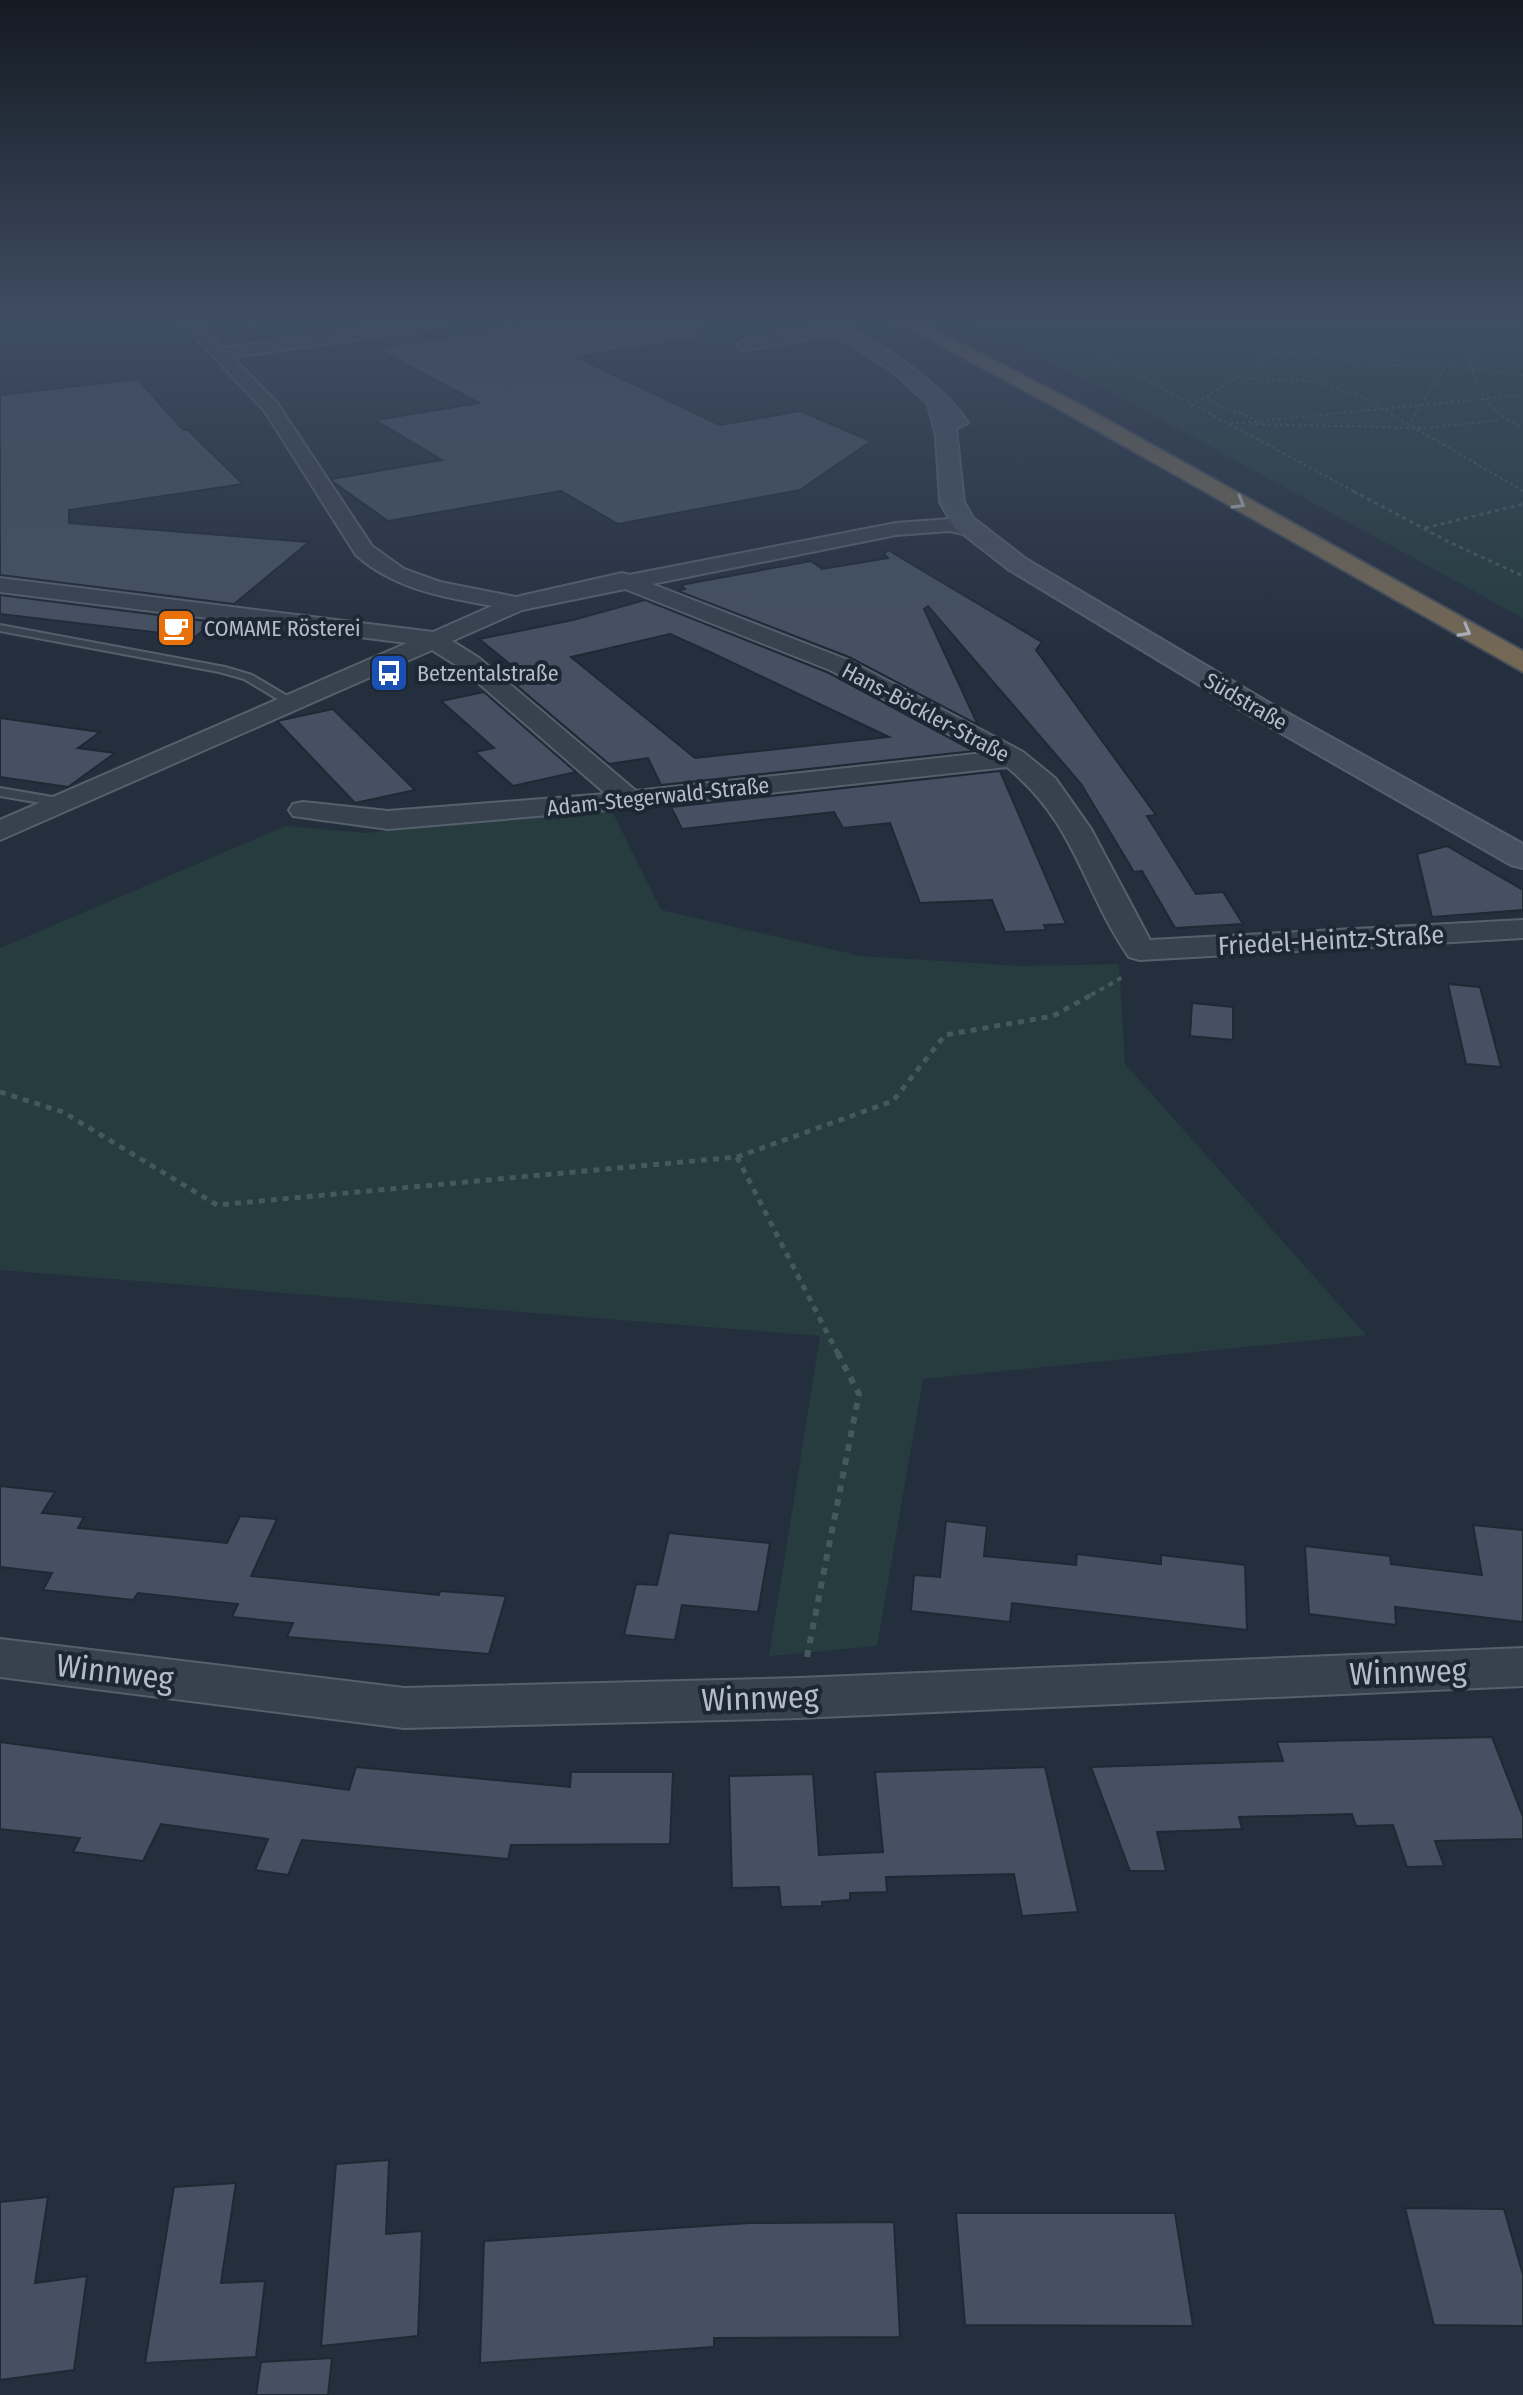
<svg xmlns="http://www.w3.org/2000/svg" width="1523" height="2395" viewBox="0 0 1523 2395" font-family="'Fira Sans Condensed',sans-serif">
	<rect width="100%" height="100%" fill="#242f3e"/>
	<g fill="#263c3f">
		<polygon points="963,319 1523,319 1523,618 1109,391"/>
		<polygon points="609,805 661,910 861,956 1020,966 1119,964 1125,1064 1366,1335 923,1379 877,1646 769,1656 820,1336 0,1270 0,948 285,826 366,833"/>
	</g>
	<g fill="#455162" stroke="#1f2835" stroke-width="2" fill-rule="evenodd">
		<polygon points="570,319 699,319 700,338 576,357 720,425 800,411 871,441 800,490 618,524 561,491 388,521 333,482 331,479 442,460 375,420 479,403 375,348"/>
		<polygon points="138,379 183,430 188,430 243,484 69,510 69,523 309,542 234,604 0,575 0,395"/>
		<polygon points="888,550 1042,642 1036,650 1156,815 1147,816 1196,894 1223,892 1243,924 1175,928 1142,871 1134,872 1081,784 928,606 924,609 978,725 849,657 678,591 685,589 681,585 811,561 822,569 888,558 884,554"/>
		<polygon points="0,595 213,622 195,637 0,614"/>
		<path d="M645,600L829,673L974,751L661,785L648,758L609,764L516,685L532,682L479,639L573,620ZM670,634L710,652L889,737L695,758L571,657Z"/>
		<polygon points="484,692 576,772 513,786 475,752 494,748 441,701"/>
		<polygon points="333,709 415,790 355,803 277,721"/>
		<polygon points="0,718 100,732 78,748 115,753 68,787 0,777"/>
		<polygon points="1000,771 1066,924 1044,925 1046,930 1005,932 992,900 920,903 890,823 843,828 834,812 682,829 671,807"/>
		<polygon points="1447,846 1523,890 1523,910 1432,917 1417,854"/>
		<polygon points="1448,984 1480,987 1501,1067 1466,1064"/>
		<polygon points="1192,1003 1233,1007 1233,1040 1190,1036"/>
		<polygon points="0,1486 55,1492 42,1513 84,1517 78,1528 227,1543 240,1516 277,1519 251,1576 439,1595 440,1591 506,1596 489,1654 287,1637 293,1623 232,1617 238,1604 138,1593 133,1600 43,1590 52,1573 0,1567"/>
		<polygon points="946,1521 987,1526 984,1556 1076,1565 1077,1554 1161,1564 1161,1555 1245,1565 1247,1630 1012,1603 1010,1622 911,1611 914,1575 940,1577"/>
		<polygon points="1473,1525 1523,1530 1523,1622 1395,1607 1396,1625 1309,1614 1305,1546 1390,1556 1391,1564 1482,1575"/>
		<polygon points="669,1533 770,1543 758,1612 682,1605 675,1640 624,1635 636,1584 657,1585"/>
		<polygon points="1492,1737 1523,1817 1523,1839 1435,1841 1444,1866 1407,1867 1393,1825 1356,1826 1352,1814 1239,1817 1242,1829 1157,1832 1166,1871 1130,1871 1091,1767 1283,1761 1277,1742"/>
		<polygon points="0,1742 349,1790 356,1767 570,1787 571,1772 673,1772 670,1844 511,1845 508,1859 302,1840 288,1875 255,1870 268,1839 161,1824 143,1861 73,1852 80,1838 0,1829"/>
		<polygon points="1045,1767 1078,1912 1022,1916 1014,1874 886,1877 887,1892 850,1893 850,1900 822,1902 822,1906 781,1907 779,1887 732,1888 729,1776 813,1774 819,1855 883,1852 875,1772"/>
		<polygon points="389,2160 386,2234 422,2231 418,2336 321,2346 336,2164"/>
		<polygon points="236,2183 221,2283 265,2281 256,2357 145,2363 174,2187"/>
		<polygon points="48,2197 35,2283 87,2276 74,2370 0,2380 0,2202"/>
		<polygon points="1405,2208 1504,2209 1523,2275 1523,2326 1434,2325"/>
		<polygon points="956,2213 1175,2213 1193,2326 965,2325"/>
		<polygon points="894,2222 900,2337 714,2338 714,2347 480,2363 484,2241 749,2223"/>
		<polygon points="332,2358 328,2395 256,2395 261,2362"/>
	</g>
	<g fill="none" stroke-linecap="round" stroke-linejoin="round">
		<g stroke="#565f6c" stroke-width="4">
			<g id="lane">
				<polygon points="0,625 225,667 252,675 299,703 289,706 244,679 219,672 0,631"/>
				<polygon points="0,788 64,799 71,803 64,807 0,796"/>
			</g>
		</g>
		<g stroke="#565f6c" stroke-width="4">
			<g id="street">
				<path d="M178,319H194L223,348L441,320V326L435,328L232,357L277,403L372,546L404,569L440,582L516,597L622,573L629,575L896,523L950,519L985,527L989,531L978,537L950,531L896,535L652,584L848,660L1023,752L1055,778L1091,829L1150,940L1523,920V938L1140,960L1129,957C1082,889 1076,823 1007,767L630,808L388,829L293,816L289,810L293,804L303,802L388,811L606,794L461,668L432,650L0,840V820L407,643L0,592V578L433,632L492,606C443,597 394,589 356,555L264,410ZM625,589L830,670L984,753L636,791L479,658L452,641L522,610Z"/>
				<polygon points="839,325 845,327 845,333 744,350 736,345 744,340"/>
				<polygon points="0,1639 404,1688 799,1678 1523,1648 1523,1686 799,1718 404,1728 0,1677"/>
			</g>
		</g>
		<g stroke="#565f6c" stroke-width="4">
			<path id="secondary" d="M807,319C851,316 945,385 968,423L956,429L964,502L973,518L1026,559L1266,701L1523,844V868L1511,865L1246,713L1008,569L954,527L940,502L936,436L928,404L891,370Z"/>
		</g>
		<g stroke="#434c59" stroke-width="4">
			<polygon id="highway" points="891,319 913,319 1075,402 1523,651 1523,672 1061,410"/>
		</g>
		<g stroke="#44595c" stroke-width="2" stroke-dasharray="3 3" stroke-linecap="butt">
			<polyline points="1034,319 1357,493"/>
			<polyline points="1038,319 1107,325 1345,319"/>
			<polyline points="1272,328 1512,334"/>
			<path d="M1523,331L1468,353C1477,389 1487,413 1523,427"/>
			<polyline points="1275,353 1328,353 1523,375"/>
			<polyline points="1334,355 1359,365 1433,366"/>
			<polyline points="1236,378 1311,381 1360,396 1523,491"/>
			<polyline points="1207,397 1222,407 1255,419"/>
			<polyline points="1191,406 1275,353 1271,319"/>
			<polyline points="1411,421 1446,365"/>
			<polyline points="1230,424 1523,395"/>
			<polyline points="1250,424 1424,428 1501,420"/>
		</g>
		<g stroke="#44595c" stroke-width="3" stroke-dasharray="4 4" stroke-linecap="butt">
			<polyline points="1353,491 1449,542 1523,576"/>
			<polyline points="1425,528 1523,504"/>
		</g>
		<polyline stroke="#44595c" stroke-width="4" stroke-dasharray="5 5" stroke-linecap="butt" points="1091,995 1123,977"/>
		<g stroke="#44595c" stroke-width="5" stroke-dasharray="6 6" stroke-linecap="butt">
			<polyline points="0,1092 63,1112 217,1205 737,1157 893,1101 945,1035 1053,1016 1095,993"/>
			<polyline points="737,1157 838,1354"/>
		</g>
		<polyline stroke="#44595c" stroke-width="6" stroke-dasharray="7 7" stroke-linecap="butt" points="807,1657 859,1394 837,1352"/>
		<use href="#lane" fill="#38414e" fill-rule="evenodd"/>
		<use href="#street" fill="#38414e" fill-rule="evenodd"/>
		<use href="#secondary" fill="#465061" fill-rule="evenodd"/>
		<use href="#highway" fill="#746855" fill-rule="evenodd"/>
	</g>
	<defs><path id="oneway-chevron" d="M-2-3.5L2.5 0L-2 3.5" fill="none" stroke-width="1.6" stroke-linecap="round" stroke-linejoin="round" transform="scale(2)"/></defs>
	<g stroke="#aeb4bd">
		<use href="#oneway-chevron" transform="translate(1239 503) rotate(30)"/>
		<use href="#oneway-chevron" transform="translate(1465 631) rotate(29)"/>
	</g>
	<linearGradient id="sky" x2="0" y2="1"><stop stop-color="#141a22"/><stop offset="0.49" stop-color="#3f4d63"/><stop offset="1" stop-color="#3f4d63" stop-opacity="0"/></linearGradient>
	<rect width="1523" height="654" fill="url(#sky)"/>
	<defs>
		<g id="cafe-square" transform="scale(2)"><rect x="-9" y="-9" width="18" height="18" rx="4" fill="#e8710a" stroke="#1d2633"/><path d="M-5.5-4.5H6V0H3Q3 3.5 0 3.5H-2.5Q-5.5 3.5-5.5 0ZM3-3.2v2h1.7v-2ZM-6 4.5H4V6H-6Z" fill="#fff"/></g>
		<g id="bus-square" transform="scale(2)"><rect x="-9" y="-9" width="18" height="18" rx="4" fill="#1a4fb4" stroke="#1d2633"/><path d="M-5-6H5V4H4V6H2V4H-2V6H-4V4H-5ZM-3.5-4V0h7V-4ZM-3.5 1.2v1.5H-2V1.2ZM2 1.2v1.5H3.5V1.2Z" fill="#fff"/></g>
	</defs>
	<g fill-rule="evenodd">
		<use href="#cafe-square" x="176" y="628"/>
		<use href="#bus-square" x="389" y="673"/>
	</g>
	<g text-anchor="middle" stroke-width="8" stroke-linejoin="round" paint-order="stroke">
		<g font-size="22" fill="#b4bcc9" stroke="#1d2633" text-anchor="start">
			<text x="204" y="636">COMAME Rösterei</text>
			<text x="417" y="681">Betzentalstraße</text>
		</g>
		<g font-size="22" fill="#b4bcc9" stroke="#1d2633">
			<text transform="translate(1246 701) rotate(30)" y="8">Südstraße</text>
			<text transform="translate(926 712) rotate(28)" y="8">Hans-Böckler-Straße</text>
			<text transform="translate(658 796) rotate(-6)" y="8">Adam-Stegerwald-Straße</text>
		</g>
		<g font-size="26" fill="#b4bcc9" stroke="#1d2633">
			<text transform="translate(1331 940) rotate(-3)" y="9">Friedel-Heintz-Straße</text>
		</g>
		<g font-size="32" fill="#b4bcc9" stroke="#1d2633">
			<text transform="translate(115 1672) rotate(7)" y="11">Winnweg</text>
			<text transform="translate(1408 1672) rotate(-2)" y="11">Winnweg</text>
			<text transform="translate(760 1698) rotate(-2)" y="11">Winnweg</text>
		</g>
	</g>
</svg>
